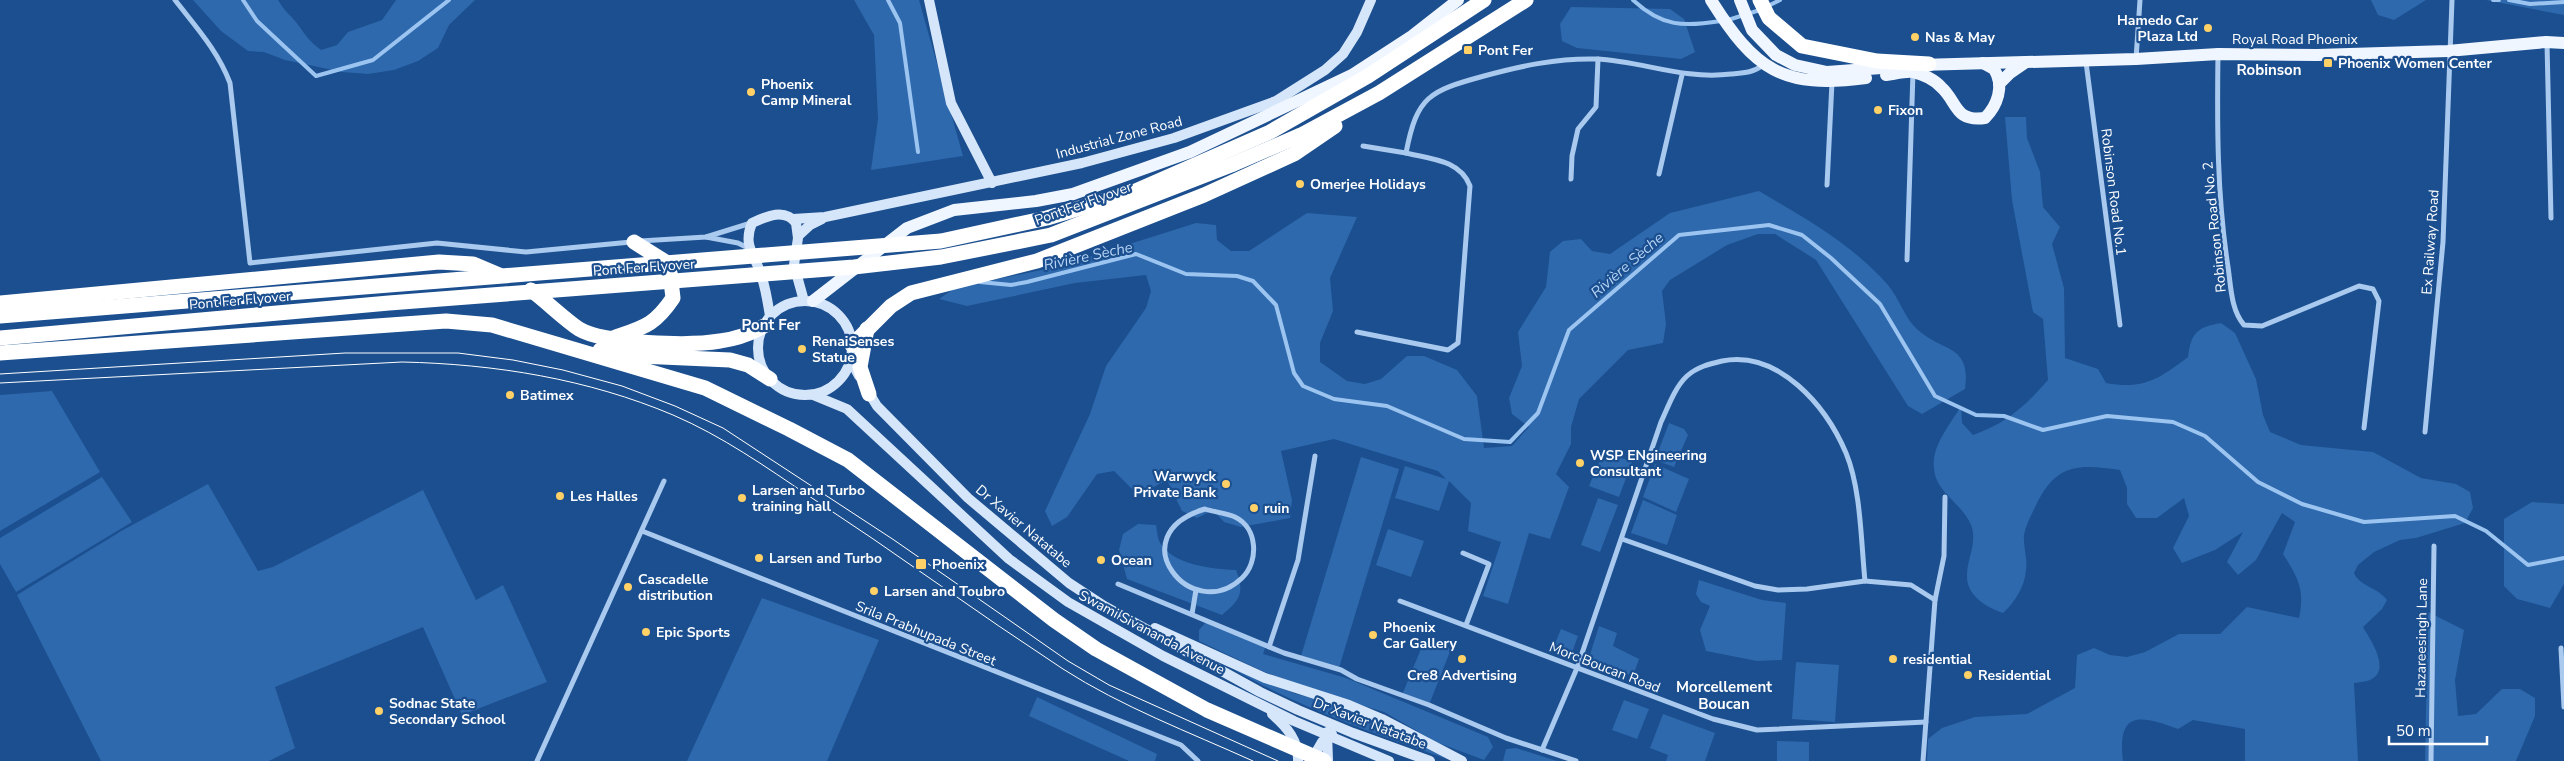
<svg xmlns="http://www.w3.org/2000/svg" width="2564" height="761" viewBox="0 0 2564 761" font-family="'Nunito Sans',sans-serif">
	<rect width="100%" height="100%" fill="#1b4f8f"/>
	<g fill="#2e69ad">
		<path d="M193,0H278C284,11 292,16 299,26C307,37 309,41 321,50L337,45L348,32L382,20L396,0H475L449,25L438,48L418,61L394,70L368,74L342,72L285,60L264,52L248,51L221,31Z"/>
		<polygon points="854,0 919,0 963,156 871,170 878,119 874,35"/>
		<polygon points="2371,0 2426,0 2394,20 2378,15"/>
		<polygon points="2486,0 2564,0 2564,15"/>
		<polygon points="1571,7 1670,9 1684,19 1695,52 1681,59 1577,48 1562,41 1560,24"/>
		<path d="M2005,117H2026L2027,138L2040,172L2043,207L2060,227L2052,244L2064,288L2065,358L2098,369L2106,383C2143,390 2159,379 2188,357C2191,333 2197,327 2221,323L2235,333L2256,379L2263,415L2270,432L2301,445L2373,452L2421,478L2456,484L2470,492L2473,508L2465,523L2416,538L2400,540L2374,552L2358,565L2354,573C2360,587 2378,587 2387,600L2382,609L2363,627C2370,639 2392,670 2370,680C2365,682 2359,682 2354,683L2358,761H2245V729L2193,720L2178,729C2140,715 2117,710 2123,761H1927L1928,739L1942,728L1975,717L2027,714L2075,688L2077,655L2094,648L2110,655L2127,657L2145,652L2179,634H2220L2247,607L2299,618C2305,589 2298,578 2283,554L2295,522L2282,513L2256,560L2238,575L2227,562L2243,532L2215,550L2182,563L2173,548L2189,516L2184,498L2157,518H2136L2127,504V488L2120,470C2079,464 2057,463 2037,503C2032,514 2026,524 2024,535C2023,547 2028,559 2026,570C2025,586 2015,602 2003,613C1988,608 1968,597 1967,578C1966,560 1978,543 1971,525C1962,503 1936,493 1934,469C1931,446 1950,425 1961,406L1962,423L1973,435C2007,423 2025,406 2048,380L2043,319L2033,312L2012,200Z"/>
		<path d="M1759,191C1806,219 1851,243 1888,285C1899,298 1905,319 1918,330C1944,353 1971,344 1965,389L1922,414L1908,406L1816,260L1775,234H1758L1727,245L1670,280L1662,291L1666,324L1663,343L1628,350L1579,399L1571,427V444L1556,474L1569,487L1550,539L1529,533L1508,604L1483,596L1501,542L1468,531L1471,503L1449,481L1439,511L1395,498L1405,466L1446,479L1438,471L1334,439L1281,451L1292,500L1290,518L1241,527L1224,522L1213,510L1197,518L1182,511L1167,480L1138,495L1114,471L1097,474L1067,517L1052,526L1045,511L1090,414L1106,366L1146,308L1151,291L1146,275L1075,283L967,306L939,299L955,288L1060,266L1196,223L1216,225L1217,240L1231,251H1249L1307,213L1357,217L1330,278L1333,311L1320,343V362L1347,381L1365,384L1381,379L1407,356H1424L1457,370L1477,396L1484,448L1512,446L1529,427L1512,414L1509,398L1522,366L1518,332L1546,287L1550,252L1563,241L1581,239L1592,251L1610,254L1670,213Z"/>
		<polygon points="52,391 100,472 0,531 0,395"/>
		<polygon points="1669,423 1684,429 1688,435 1674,467 1655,460"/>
		<polygon points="1604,451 1632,462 1619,497 1589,486"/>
		<polygon points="1361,457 1399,469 1339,668 1301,656"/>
		<polygon points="1655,464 1689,479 1676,512 1643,497"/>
		<polygon points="102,477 132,522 16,592 0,564 0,538"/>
		<polygon points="208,484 258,571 273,567 423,490 476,600 503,585 547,682 462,715 423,627 275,687 295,748 269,761 101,761 17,595 123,530"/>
		<polygon points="1598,498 1618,505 1600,552 1581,545"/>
		<polygon points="1643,500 1677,515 1667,545 1631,533"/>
		<polygon points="2532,502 2564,504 2564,584 2550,608 2517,599 2504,586 2504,519"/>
		<path d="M1138,524L1156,525C1157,530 1157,536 1159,541C1171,565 1213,569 1236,570C1245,593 1240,600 1222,615L1127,579L1119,550L1123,534Z"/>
		<polygon points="1388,529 1424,541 1411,577 1376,565"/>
		<polygon points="1699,580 1762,600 1786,603 1782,660 1757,661 1706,651 1700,630 1710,606 1701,602 1696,594"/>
		<polygon points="762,598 879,640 827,761 687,761"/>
		<polygon points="2428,612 2464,630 2455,680 2458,716 2476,714 2502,689 2520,689 2535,698 2535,716 2516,761 2425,761"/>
		<polygon points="1206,622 1266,645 1263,654 1346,678 1488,737 1493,747 1484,760 1436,742 1384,712 1309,689 1260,670 1199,641 1199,630"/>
		<polygon points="1599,626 1617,633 1613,646 1639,659 1633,676 1588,661"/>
		<polygon points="1561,629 1578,636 1570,658 1552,651"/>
		<polygon points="1425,639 1451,649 1429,705 1402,695"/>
		<polygon points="1796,662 1839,665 1835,722 1792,719"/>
		<path d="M1233,669L1296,694L1325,700L1385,725L1453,761C1378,735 1302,709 1233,669Z"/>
		<polygon points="1037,697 1157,754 1155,761 1129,761 1029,716"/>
		<polygon points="1624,700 1649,709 1637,739 1612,730"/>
		<polygon points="1663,714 1715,733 1705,761 1666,761 1668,755 1650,748"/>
		<polygon points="1777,741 1809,742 1809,761 1777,761"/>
		<polygon points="1516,748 1557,761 1503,761 1506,749"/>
	</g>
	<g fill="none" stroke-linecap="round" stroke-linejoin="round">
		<g stroke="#9cc4f0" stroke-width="4">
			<polyline points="243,0 257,21 316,76 373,60 449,0"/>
			<polyline points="888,0 900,23 918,152"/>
			<path d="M1633,0C1662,27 1684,27 1721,21"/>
			<polyline points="2493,0 2499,0"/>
			<polyline points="2509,0 2530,4 2564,2"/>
			<polyline points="1766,7 1780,0"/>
			<polyline points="1728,20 1760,10"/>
			<polyline points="980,282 1011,285 1027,282 1136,254 1186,274 1237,276 1253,281 1276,305 1294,373 1303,386 1334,399 1387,406 1464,439 1510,442 1538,413 1569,330 1679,235 1769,225 1802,235 1831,258 1880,304 1935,396 1976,415 2004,416 2043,430 2107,416 2173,422 2205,436 2258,482 2302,504 2364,522 2455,516 2486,531 2528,565 2564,558"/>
		</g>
		<g stroke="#a9c9ee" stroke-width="5">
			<path d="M175,0C196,27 218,51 230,83L250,263L437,243L526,252L631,242"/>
			<polyline points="2547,43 2551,218"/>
			<path d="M2218,54C2217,126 2217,196 2228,267C2231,287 2231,310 2244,325L2262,326L2359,286L2373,289L2379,301L2364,428"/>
			<polyline points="2136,59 2140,0"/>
			<polyline points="2086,62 2120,325"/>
			<polyline points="1363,146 1406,153"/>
			<polyline points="1659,174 1682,75"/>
			<polyline points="1571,179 1572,156 1578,129 1596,107 1598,59"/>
			<polyline points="1827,185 1832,82"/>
			<polyline points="706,237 738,243 748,248"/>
			<polyline points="640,241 706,237 751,223"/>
			<polyline points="1907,260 1913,72"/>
			<path d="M1357,332L1448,350L1458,343L1470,186C1460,160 1431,159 1406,153C1417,96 1429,91 1484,76C1521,66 1557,58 1596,59C1643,61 1682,80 1731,74C1743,73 1753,73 1763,65"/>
			<polyline points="2425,432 2443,242 2452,0"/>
			<path d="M1205,509C1214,512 1226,513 1235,517C1258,528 1259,562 1242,578C1192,626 1118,535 1205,509Z"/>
			<polyline points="642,531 1181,745 1198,761"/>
			<polyline points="1622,539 1755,586 1778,590 1807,589 1865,581"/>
			<polyline points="1463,553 1489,564 1466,625"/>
			<polyline points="1118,584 1284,653 1341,670 1357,679 1429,705 1506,738 1576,761"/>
			<polyline points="1400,601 1713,719 1757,730 1926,722"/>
			<polyline points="1192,614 1196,590"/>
			<polyline points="1269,647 1298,560 1315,456"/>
			<polyline points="2561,648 2564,707"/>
			<path d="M1542,750L1577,668L1661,422C1668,407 1675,387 1687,376C1697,367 1709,364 1722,361C1779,350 1826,406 1846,453C1861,489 1861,542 1865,581L1911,585L1935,600"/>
			<polyline points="537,761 664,481"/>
			<polyline points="1923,761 1935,600 1944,556 1945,497"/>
			<polyline points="2431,761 2434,546"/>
		</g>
		<g stroke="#d6e6fa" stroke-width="10">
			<polyline points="929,0 951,103 992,183"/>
			<polyline points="793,219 825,217 1082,163 1174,138 1276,101 1325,70 1343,54 1357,32 1371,0"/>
			<polyline points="798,236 810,225 822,219"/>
			<circle cx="805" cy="348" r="47"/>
			<path d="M770,316C768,304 766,290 762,278C756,255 742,247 752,223C767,216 785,208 796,223L798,238L794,265L804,301"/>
			<polyline points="851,361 859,376"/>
			<polyline points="866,388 877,406 968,498 1069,583 1104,606 1260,692 1298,710 1353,733 1430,761"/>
			<polyline points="813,395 847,409 1009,559 1068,602 1163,656 1294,721 1389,761"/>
			<polyline points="1155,628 1265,678 1349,705 1382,719 1462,761"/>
			<path d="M1272,714C1287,727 1299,741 1298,761"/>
			<polyline points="1327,732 1328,761"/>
			<polyline points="1311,761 1322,742 1332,734"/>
		</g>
		<g stroke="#f0f6ff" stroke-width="12">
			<path d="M1711,0C1755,70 1782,89 1866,78"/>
			<polyline points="1740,0 1752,30 1776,55 1795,65 1827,72 1895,67"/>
			<polyline points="1920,65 2136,59 2218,54 2317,55 2448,51 2546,42 2564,43"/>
			<path d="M1886,75C1894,74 1906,71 1913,72C1923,74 1935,80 1941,87C1958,102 1954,122 1985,118C1997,106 2005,86 1994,69L1983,63"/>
			<polyline points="1999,84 2010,73 2026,62"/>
			<polyline points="813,301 907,228 954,210 1036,201 1073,194 1190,152 1352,75 1412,36 1458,0"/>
		</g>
		<g stroke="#fff" stroke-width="15">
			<polyline points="1760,0 1769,18 1802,46 1877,61 1929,64"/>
			<path d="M531,290C547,302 564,319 579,329C604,344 691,346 720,341C736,339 750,334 764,326"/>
			<polyline points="0,303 439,262 473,264 499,275"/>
			<polyline points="0,316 941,241 1047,218 1133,192 1270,132 1368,76 1484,0"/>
			<polyline points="867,329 860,367 869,394"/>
			<polyline points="0,338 389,303 854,267 941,257 1051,235 1231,165 1301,135 1379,93 1526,0"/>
			<path d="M613,338C644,327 654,326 673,298L669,264L634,242"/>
			<polyline points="852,345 891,306 911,293 1037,261 1204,195 1294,154 1335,126"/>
			<polyline points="600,350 639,356 730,360 748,365 770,379"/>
			<polyline points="0,353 446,321 492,325 705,388 789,429 848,460 1054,620 1096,649 1207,710 1324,761"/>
		</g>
		<g stroke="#fff" stroke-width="1">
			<polyline points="0,374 345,353 458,353 513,360 563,370 622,386 675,406 723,428 894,540 1068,661 1109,685 1278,761"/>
			<path d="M0,383L402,362C495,364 588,379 673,415C722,436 766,467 809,496C895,552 977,613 1063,669C1122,707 1189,732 1253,761"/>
		</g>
	</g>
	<g fill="#ffd166" stroke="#1b4f8f" stroke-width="2">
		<circle cx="2208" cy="28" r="5"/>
		<circle cx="1915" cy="37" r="5"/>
		<rect x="1463" y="45" width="10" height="10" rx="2.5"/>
		<rect x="2323" y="58" width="10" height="10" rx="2.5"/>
		<circle cx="751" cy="92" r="5"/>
		<circle cx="1878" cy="110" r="5"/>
		<circle cx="1300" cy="184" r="5"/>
		<circle cx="802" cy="349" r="5"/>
		<circle cx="510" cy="395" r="5"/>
		<circle cx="1580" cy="463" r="5"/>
		<circle cx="1226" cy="484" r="5"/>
		<circle cx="560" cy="496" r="5"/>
		<circle cx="742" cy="498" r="5"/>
		<circle cx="1254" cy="508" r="5"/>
		<circle cx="759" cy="558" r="5"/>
		<circle cx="1101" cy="560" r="5"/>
		<rect x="915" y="558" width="12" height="12" rx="2.5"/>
		<circle cx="628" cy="587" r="5"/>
		<circle cx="874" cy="591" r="5"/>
		<circle cx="646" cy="632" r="5"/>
		<circle cx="1373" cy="635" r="5"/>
		<circle cx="1462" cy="659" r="5"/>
		<circle cx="1893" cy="659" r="5"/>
		<circle cx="1968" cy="675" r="5"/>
		<circle cx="379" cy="711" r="5"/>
	</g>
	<g text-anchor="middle" stroke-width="4.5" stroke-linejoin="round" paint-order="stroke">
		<g font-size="14" font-weight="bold" fill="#fff" stroke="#1b4f8f" text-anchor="start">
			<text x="2198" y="25" text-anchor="end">Hamedo Car<tspan x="2198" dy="16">Plaza Ltd</tspan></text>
			<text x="1925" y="42">Nas &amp; May</text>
			<text x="1478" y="55">Pont Fer</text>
			<text x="2338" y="68">Phoenix Women Center</text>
			<text x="761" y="89">Phoenix<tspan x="761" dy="16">Camp Mineral</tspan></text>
			<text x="1888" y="115">Fixon</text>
			<text x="1310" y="189">Omerjee Holidays</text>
			<text x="812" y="346">RenaiSenses<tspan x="812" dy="16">Statue</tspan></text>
			<text x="520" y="400">Batimex</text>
			<text x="1590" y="460">WSP ENgineering<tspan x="1590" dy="16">Consultant</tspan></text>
			<text x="1216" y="481" text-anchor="end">Warwyck<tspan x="1216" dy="16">Private Bank</tspan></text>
			<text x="752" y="495">Larsen and Turbo<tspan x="752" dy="16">training hall</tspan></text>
			<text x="570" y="501">Les Halles</text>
			<text x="1264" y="513">ruin</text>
			<text x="769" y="563">Larsen and Turbo</text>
			<text x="1111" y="565">Ocean</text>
			<text x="932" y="569">Phoenix</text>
			<text x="638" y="584">Cascadelle<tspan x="638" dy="16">distribution</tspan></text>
			<text x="884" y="596">Larsen and Toubro</text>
			<text x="1383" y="632">Phoenix<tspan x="1383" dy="16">Car Gallery</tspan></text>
			<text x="656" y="637">Epic Sports</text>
			<text x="1903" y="664">residential</text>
			<text x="1462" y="680" text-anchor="middle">Cre8 Advertising</text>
			<text x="1978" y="680">Residential</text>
			<text x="389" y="708">Sodnac State<tspan x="389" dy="16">Secondary School</tspan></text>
		</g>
		<g font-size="14" fill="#fff" stroke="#1b4f8f">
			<text x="2295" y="44">Royal Road Phoenix</text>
			<text transform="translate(1119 137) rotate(-15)" y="5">Industrial Zone Road</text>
			<text transform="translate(2114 192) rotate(83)" y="5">Robinson Road No.1</text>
			<text transform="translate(1083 203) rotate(-20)" y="5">Pont Fer Flyover</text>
			<text transform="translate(2214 227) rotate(-96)" y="5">Robinson Road No. 2</text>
			<text transform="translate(2430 242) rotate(-86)" y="5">Ex Railway Road</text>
			<text transform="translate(644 267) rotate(-4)" y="5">Pont Fer Flyover</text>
			<text transform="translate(240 300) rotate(-5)" y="5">Pont Fer Flyover</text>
			<text transform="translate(1024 526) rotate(40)" y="5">Dr Xavier Natatabe</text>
			<text transform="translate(1152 632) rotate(28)" y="5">Swami Sivananda Avenue</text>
			<text transform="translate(926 633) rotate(22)" y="5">Srila Prabhupada Street</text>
			<text transform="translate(2421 638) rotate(-89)" y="5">Hazareesingh Lane</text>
			<text transform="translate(1605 667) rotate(21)" y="5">Morc Boucan Road</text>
			<text transform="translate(1370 723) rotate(21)" y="5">Dr Xavier Natatabe</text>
		</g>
		<g font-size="15" font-weight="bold" fill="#fff" stroke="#1b4f8f">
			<text x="2269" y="75">Robinson</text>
			<text x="771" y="330">Pont Fer</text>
			<text x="1724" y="692">Morcellement<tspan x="1724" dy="17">Boucan</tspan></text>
		</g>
		<g font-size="15" font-style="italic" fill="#b5d3f5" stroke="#1b4f8f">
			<text transform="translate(1088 256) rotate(-12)" y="5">Rivière Sèche</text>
			<text transform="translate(1627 265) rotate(-41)" y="5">Rivière Sèche</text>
		</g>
	</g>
	<path d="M2389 736v8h98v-8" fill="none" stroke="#ffffff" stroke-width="2.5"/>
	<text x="2396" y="736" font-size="15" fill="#ffffff" stroke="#1b4f8f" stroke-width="4" paint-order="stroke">50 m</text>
</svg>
